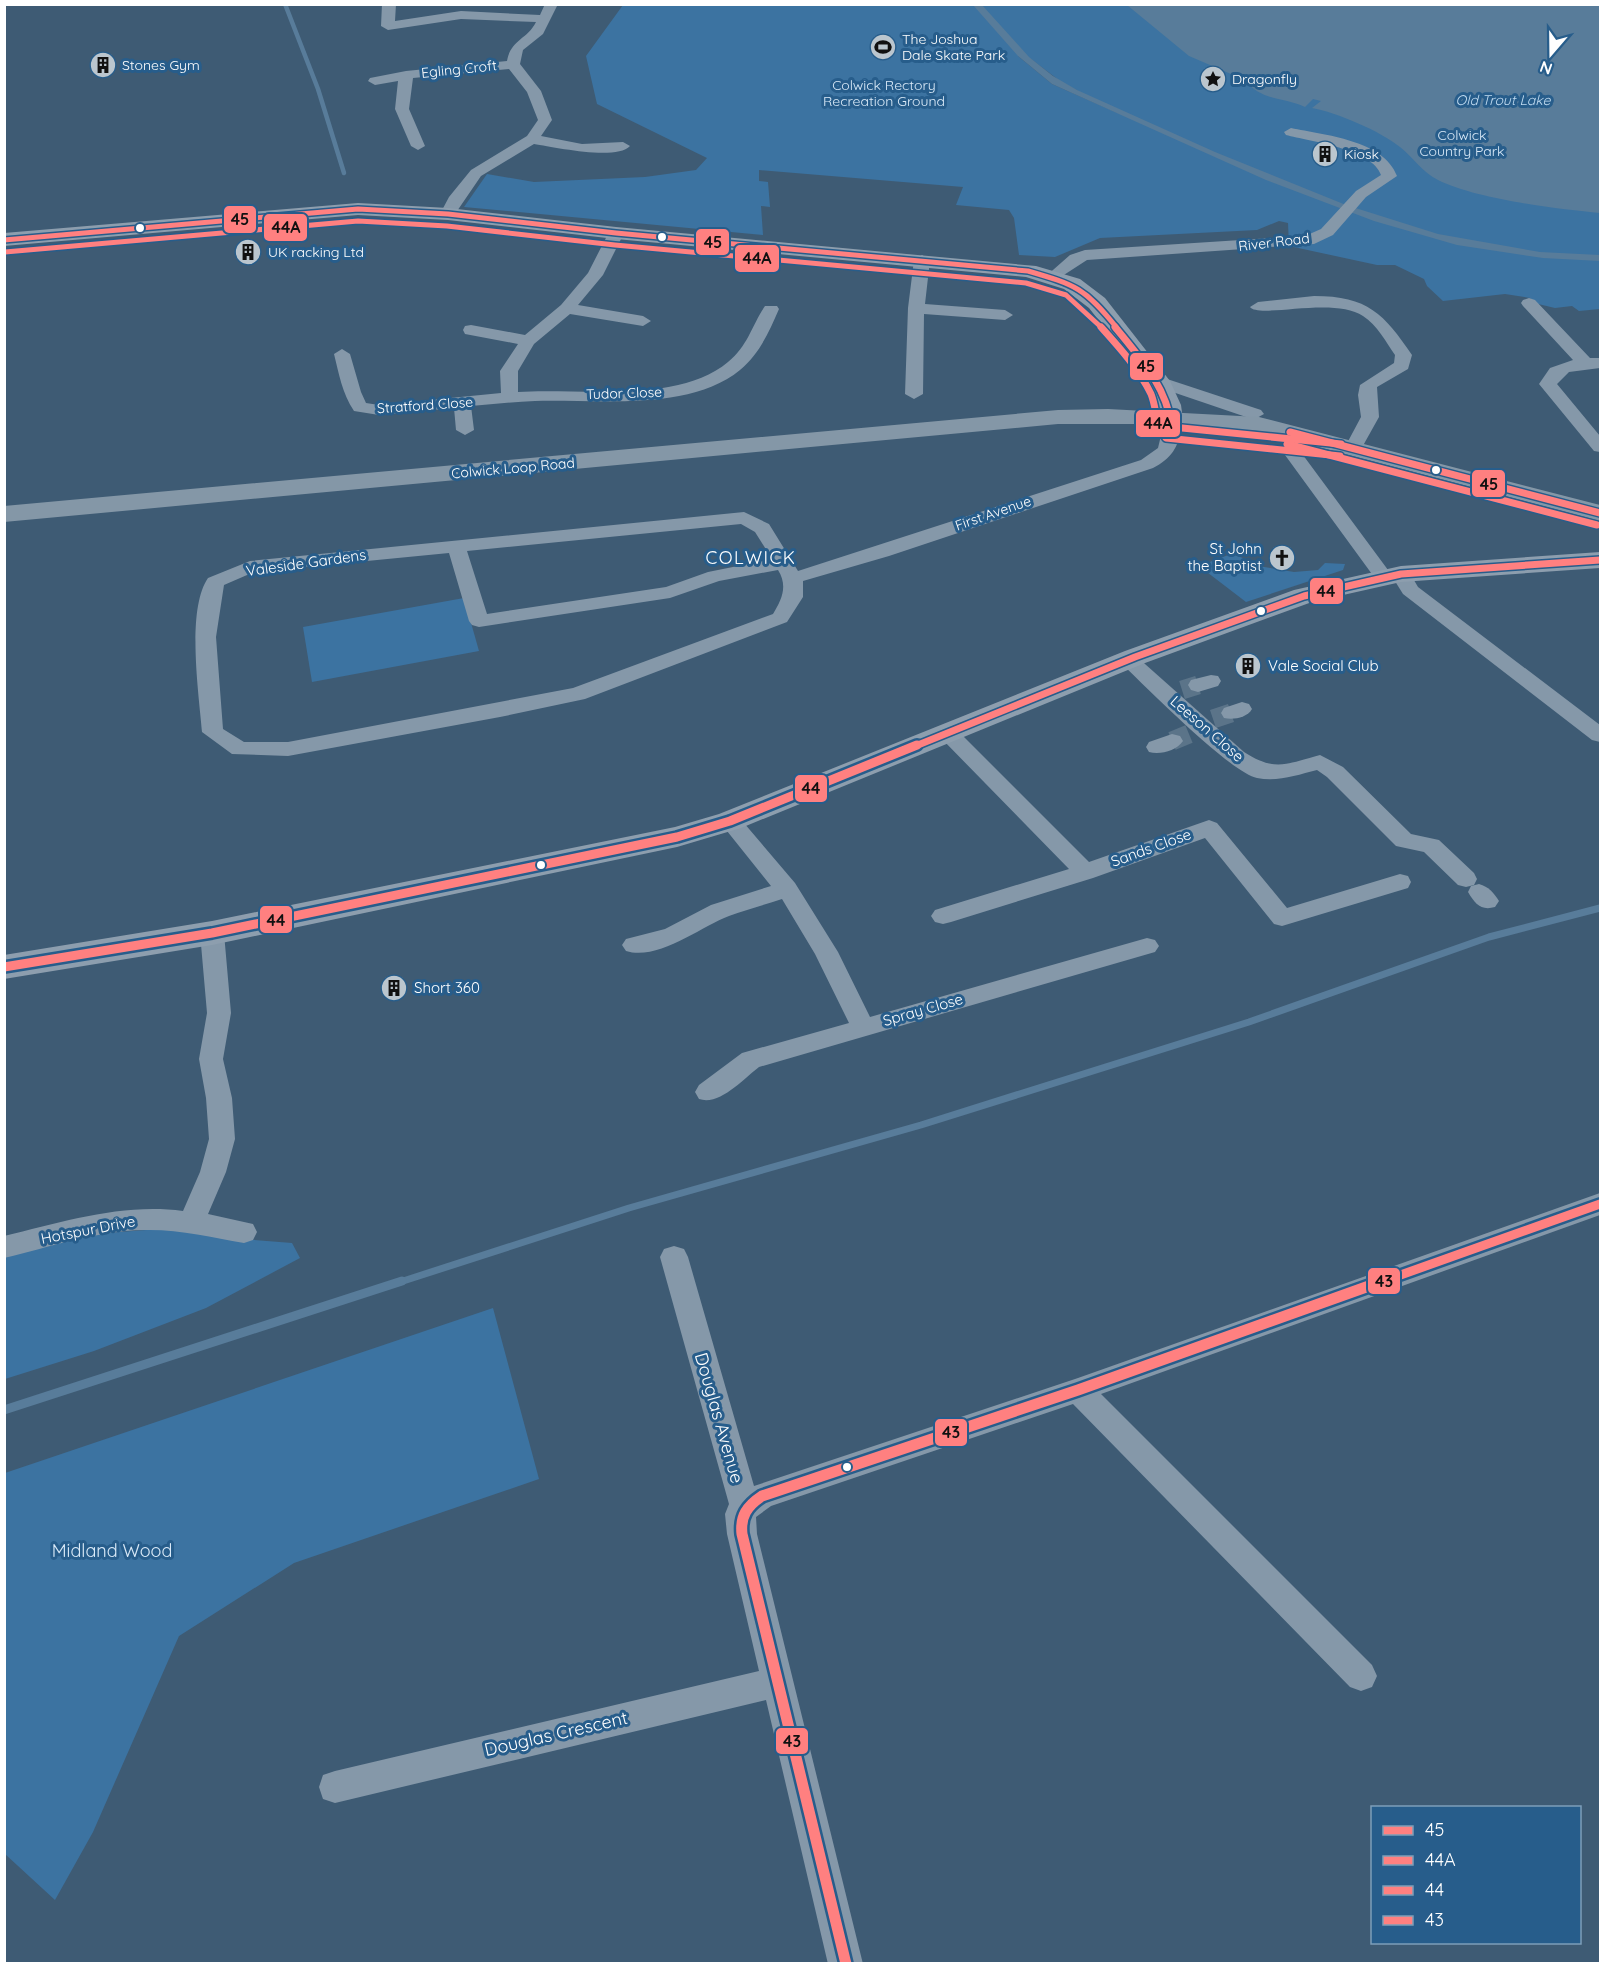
<svg xmlns="http://www.w3.org/2000/svg" width="1605" height="1968" viewBox="0 0 1605 1968" font-family="Quicksand,sans-serif">
	<rect width="100%" height="100%" fill="#3e5b74"/>
	<g fill="#3c73a1" fill-rule="evenodd">
		<path d="M623,5H1600V309L1579,311L1572,306L1555,308L1534,303L1530,298L1505,294L1443,301L1427,286L1424,279L1395,265H1377L1289,246L1288,223L1279,221L1257,230L1100,238L1055,257L1019,255L1014,218L1009,210L956,205L963,187L759,170V181L768,182L770,207L761,206L763,235L464,207L487,174L534,182L645,177L696,170L707,158L597,104L586,56ZM1018,56L1031,59L1060,81L1120,114L1052,84Z"/>
		<polygon points="1231,554 1246,559 1246,564 1294,572 1318,570 1325,563 1345,564 1343,570 1246,602 1199,566"/>
		<polygon points="464,598 479,651 312,682 303,627"/>
		<polygon points="173,1228 231,1238 292,1243 300,1258 206,1308 94,1351 5,1379 4,1254 93,1234"/>
		<polygon points="493,1308 539,1479 294,1563 179,1636 93,1832 55,1900 5,1854 5,1473"/>
	</g>
	<g fill="#587c9a">
		<polygon points="973,5 982,5 1029,57 1053,76 1077,90 1215,152 1346,205 1438,234 1540,252 1600,255 1600,261 1543,258 1457,245 1374,221 1266,180 1052,84 1018,56"/>
		<path d="M1127,5H1600V213C1557,209 1476,199 1438,180C1422,172 1414,158 1400,147C1382,132 1336,112 1312,108L1321,101L1313,99L1305,107C1283,97 1261,101 1245,80L1189,56Z"/>
	</g>
	<g fill="none" stroke-linecap="round" stroke-linejoin="round">
		<polyline stroke="#587c9a" stroke-width="4.5" points="285,4 318,89 344,173"/>
		<polyline stroke="#587c9a" stroke-width="7" points="397,1283 629,1208 921,1125 1249,1022 1489,937 1600,908"/>
		<polyline stroke="#587c9a" stroke-width="9" points="4,1410 402,1281"/>
		<g stroke="#5b7489" stroke-width="19" stroke-dasharray="19 10" stroke-linecap="butt">
			<polyline points="1182,690 1198,685"/>
			<polyline points="1213,719 1231,713"/>
			<polyline points="1172,741 1189,734"/>
		</g>
		<g fill="#8598a9" fill-rule="evenodd">
			<path d="M382,4H396L395,21L461,11L540,15L545,4H558L543,34L523,50L520,64L541,91L552,120L541,136L582,144L623,142L630,146C616,161 554,147 534,144L481,176L453,217H443L440,214L449,197L471,170L527,136L538,120L527,92L509,69L413,78L409,109L425,146L418,150L411,146L395,109L398,81L375,85L368,81L370,78L406,71L507,61C511,39 527,40 536,22L461,19L388,30L381,26Z"/>
			<path d="M1291,128C1324,135 1384,140 1397,176L1366,197L1333,235L1314,244L1087,260L1053,282L1045,277L1070,255L1085,250L1305,236L1321,229L1356,191L1381,175C1373,149 1309,141 1286,135L1284,132Z"/>
			<path d="M616,228L624,233L603,275L578,305L643,316L651,321L643,326L570,314L534,344L518,371V392C580,388 678,404 728,362C748,346 752,325 765,306H777L779,309C769,332 760,353 740,370C689,412 596,399 535,401C514,402 492,404 471,406L474,430L465,435L456,430L454,408L379,415L354,411C342,393 339,374 334,354L342,349L350,354L361,392L366,403L379,405L501,393L500,371L518,344L465,334L463,330L465,326L471,325L525,335L561,305L588,273L610,230Z"/>
			<polygon points="922,255 930,260 925,304 1005,310 1013,315 1005,320 924,314 923,394 914,399 905,394 908,308 914,260"/>
			<path d="M1314,296C1368,296 1384,314 1412,355L1408,369L1377,387L1379,417L1360,451H1348L1345,447L1361,417L1358,395L1360,385L1394,363L1395,355C1386,342 1377,325 1363,316C1334,296 1259,319 1250,307L1258,302Z"/>
			<polygon points="1529,298 1535,300 1590,358 1600,358 1600,368 1569,372 1557,384 1600,436 1600,452 1594,451 1539,384 1550,368 1573,360 1523,306 1521,303 1523,300"/>
			<polygon points="1158,376 1261,410 1264,414 1255,419 1249,418 1152,385 1149,381 1152,377"/>
			<path d="M1172,422L1181,427C1179,447 1171,459 1153,468L889,556L803,581V597L787,622L585,699L500,717L288,756L232,754L202,732C199,694 186,610 208,578L250,561L744,512L769,524L798,571L1141,460L1158,448L1163,427ZM741,524L755,532L772,559L708,572L666,587L487,614L467,551ZM449,553L469,621L472,625L479,627L670,598L719,581L778,570C788,586 782,599 773,614L573,688L288,742H244L223,729L216,637L224,585L254,572Z"/>
			<polygon points="1294,450 1300,451 1391,574 1401,568 1408,570 1418,587 1600,725 1600,742 1592,740 1403,594 1393,578 1384,583 1377,581 1285,455"/>
			<path d="M1129,654L1136,656L1244,752C1275,772 1286,764 1320,755L1343,767L1411,834L1439,840L1474,873L1477,879L1474,885L1466,887L1458,885L1424,852L1396,846L1327,777L1317,770C1297,775 1278,782 1257,778C1231,773 1146,687 1122,664L1119,660L1122,656Z"/>
			<polygon points="1211,675 1218,676 1221,681 1218,686 1198,692 1191,690 1188,685 1191,680"/>
			<path d="M1242,702L1249,704L1252,709C1247,718 1233,720 1224,718L1221,713L1224,708Z"/>
			<polygon points="948,726 955,728 1089,862 1209,820 1217,823 1287,908 1400,874 1408,876 1411,882 1408,888 1282,926 1274,924 1205,838 1093,878 951,922 943,924 935,922 931,916 935,910 1069,869 941,738 937,733 941,728"/>
			<path d="M1172,734L1180,736L1183,741C1176,751 1160,755 1149,752L1146,747L1149,742Z"/>
			<path d="M730,814L738,816L795,883L838,952L870,1017L1147,938L1155,940L1159,946L1155,952L759,1067C743,1079 720,1106 699,1099L695,1092L699,1085L742,1053L849,1023L815,954L782,899C764,905 746,910 729,916C700,927 658,961 626,951L622,945L626,939L665,929L711,905L771,886L719,821L722,816Z"/>
			<path d="M1479,884C1489,887 1493,892 1499,901L1495,907C1481,911 1475,904 1468,892L1471,886Z"/>
			<path d="M212,925L220,927L224,933L231,1013L223,1059L232,1098L235,1139L226,1172L208,1214L253,1224L257,1232L253,1240L244,1243C211,1237 178,1229 144,1230C96,1231 50,1247 4,1258V1236C64,1222 121,1203 183,1211L200,1172L209,1139L206,1098L199,1059L207,1013L200,933L204,927Z"/>
			<polygon points="1600,1193 1600,1215 1101,1394 1372,1665 1377,1676 1372,1687 1361,1691 1350,1687 1073,1404 771,1506 756,1517 757,1534 863,1964 828,1964 766,1700 335,1803 323,1799 319,1787 323,1775 335,1771 759,1671 727,1534 725,1514 729,1504 660,1257 664,1249 674,1246 684,1249 688,1257 754,1486 1078,1378"/>
		</g>
		<g fill="#8d9eae" fill-rule="evenodd">
			<polygon points="358,203 448,208 616,227 1036,266 1080,279 1105,298 1170,381 1181,405 1184,427 1181,432 1172,434 1163,432 1160,427 1157,405 1147,382 1089,308 1064,289 1026,277 616,239 448,220 358,215 4,246 4,233"/>
			<polygon points="1600,552 1600,568 1401,582 1312,602 1145,663 741,828 677,847 212,945 4,979 4,955 212,921 675,827 719,814 1125,651 1294,590 1401,566"/>
		</g>
		<polygon fill="#8497a7" fill-rule="evenodd" points="1108,409 1259,417 1600,505 1600,521 1258,431 1158,424 1058,424 4,522 4,506 1058,410"/>
		<g stroke="#275d8b" stroke-width="8">
			<path id="bus-1-far1" d="M4,240L358,209L448,214L616,233L1028,271C1076,285 1085,288 1117,328"/>
		</g>
		<g stroke="#275d8b" stroke-width="10">
			<g id="bus-1">
				<path d="M1115,327C1141,359 1166,386 1172,427L1341,444"/>
				<polyline points="1290,432 1600,513"/>
			</g>
		</g>
		<g stroke="#275d8b" stroke-width="8">
			<polyline id="bus-2-far1" points="5,252 358,221 447,226 615,245 1026,283 1066,295 1102,328"/>
		</g>
		<g stroke="#275d8b" stroke-width="10">
			<g id="bus-2">
				<path d="M1101,327C1119,347 1139,369 1151,394C1157,409 1155,425 1166,438L1340,456"/>
				<polyline points="1287,444 1597,525"/>
			</g>
		</g>
		<g stroke="#275d8b" stroke-width="10">
			<polyline id="bus-3-far1" points="913,747 1135,657 1304,596 1401,574 1600,560"/>
		</g>
		<g stroke="#275d8b" stroke-width="14">
			<polyline id="bus-3" points="4,967 212,933 677,837 730,821 917,745"/>
		</g>
		<g stroke="#275d8b" stroke-width="14">
			<polyline id="bus-4-far1" points="1378,1283 1600,1204"/>
		</g>
		<g stroke="#275d8b" stroke-width="16">
			<path id="bus-4" d="M846,1964L742,1534C740,1516 747,1506 762,1496L1078,1390L1383,1281"/>
		</g>
		<use href="#bus-1-far1" stroke="#ff8080" stroke-width="5"/>
		<use href="#bus-1" stroke="#ff8080" stroke-width="7"/>
		<use href="#bus-2-far1" stroke="#ff8080" stroke-width="5"/>
		<use href="#bus-2" stroke="#ff8080" stroke-width="7"/>
		<use href="#bus-3-far1" stroke="#ff8080" stroke-width="7"/>
		<use href="#bus-3" stroke="#ff8080" stroke-width="9"/>
		<use href="#bus-4-far1" stroke="#ff8080" stroke-width="9"/>
		<use href="#bus-4" stroke="#ff8080" stroke-width="11"/>
	</g>
	<defs>
		<g id="stadium-disc" transform="scale(1.35)"><circle r="9.5" fill="#bbc6ce" stroke="#275d8b"/><path d="M0-5a6.5 5 0 1 0 0 10a6.5 5 0 1 0 0-10ZM-3.5-1.8h7v3.6h-7Z" fill="#111"/></g>
		<g id="building-disc" transform="scale(1.35)"><circle r="9.5" fill="#bbc6ce" stroke="#275d8b"/><path d="M-4-6H4V6H1V3H-1V6H-4ZM-2.5-4.3h1.7v1.8h-1.7ZM.8-4.3h1.7v1.8H.8ZM-2.5-1h1.7V.8h-1.7ZM.8-1h1.7V.8H.8Z" fill="#111"/></g>
		<g id="sight-disc" transform="scale(1.35)"><circle r="9.5" fill="#bbc6ce" stroke="#275d8b"/><path d="M0-6L1.8-2.2L6-1.7L2.9 1.2L3.7 5.4L0 3.3L-3.7 5.4L-2.9 1.2L-6-1.7L-1.8-2.2Z" fill="#111"/></g>
		<g id="church-disc" transform="scale(1.35)"><circle r="9.5" fill="#bbc6ce" stroke="#275d8b"/><path d="M-1.2-6h2.4v3.5h3.3v2.4h-3.3V6h-2.4V-.1h-3.3v-2.4h3.3Z" fill="#111"/></g>
	</defs>
	<g fill-rule="evenodd">
		<use href="#stadium-disc" x="883" y="47"/>
		<use href="#building-disc" x="103" y="65"/>
		<use href="#sight-disc" x="1213" y="79"/>
		<use href="#building-disc" x="1325" y="154"/>
		<use href="#building-disc" x="248" y="252"/>
		<use href="#church-disc" x="1282" y="558"/>
		<use href="#building-disc" x="1248" y="666"/>
		<use href="#building-disc" x="394" y="988"/>
	</g>
	<g fill="#fff" stroke="#275d8b" stroke-width="2">
		<circle cx="140" cy="228" r="5"/>
		<circle cx="662" cy="237" r="5"/>
		<circle cx="1436" cy="470" r="5"/>
		<circle cx="1261" cy="611" r="5"/>
		<circle cx="541" cy="865" r="5"/>
		<circle cx="847" cy="1467" r="5"/>
	</g>
	<g text-anchor="middle" stroke-width="6" stroke-linejoin="round" paint-order="stroke">
		<g font-size="14" fill="#fff" stroke="#275d8b" text-anchor="start">
			<text x="902" y="44">The Joshua<tspan x="902" dy="16">Dale Skate Park</tspan></text>
			<text x="122" y="70">Stones Gym</text>
			<text x="1232" y="84">Dragonfly</text>
			<text x="1344" y="159">Kiosk</text>
			<text x="268" y="257">UK racking Ltd</text>
		</g>
		<g font-size="14" fill="#fff" stroke="#275d8b">
			<text transform="translate(459 69) rotate(-6)" y="5">Egling Croft</text>
			<text transform="translate(1274 242) rotate(-7)" y="5">River Road</text>
			<text transform="translate(624 393) rotate(-2)" y="5">Tudor Close</text>
			<text transform="translate(425 405) rotate(-4)" y="5">Stratford Close</text>
			<text transform="translate(513 468) rotate(-5)" y="5">Colwick Loop Road</text>
			<text transform="translate(993 513) rotate(-19)" y="5">First Avenue</text>
		</g>
		<g font-size="14" fill="#daeaf8" stroke="#275d8b">
			<text x="884" y="90">Colwick Rectory<tspan x="884" dy="16">Recreation Ground</tspan></text>
			<text x="1462" y="140">Colwick<tspan x="1462" dy="16">Country Park</tspan></text>
		</g>
		<g font-size="14" font-style="italic" fill="#c2dcf1" stroke="#275d8b">
			<text x="1503" y="105">Old Trout Lake</text>
		</g>
		<g font-size="15" fill="#fff" stroke="#275d8b" text-anchor="start">
			<text x="1262" y="554" text-anchor="end">St John<tspan x="1262" dy="17">the Baptist</tspan></text>
			<text x="1268" y="671">Vale Social Club</text>
			<text x="414" y="993">Short 360</text>
		</g>
		<g font-size="15" fill="#fff" stroke="#275d8b">
			<text transform="translate(306 563) rotate(-8)" y="5">Valeside Gardens</text>
			<text transform="translate(1207 729) rotate(41)" y="5">Leeson Close</text>
			<text transform="translate(1151 848) rotate(-20)" y="5">Sands Close</text>
			<text transform="translate(923 1010) rotate(-16)" y="5">Spray Close</text>
			<text transform="translate(88 1230) rotate(-11)" y="5">Hotspur Drive</text>
		</g>
		<g font-size="18" letter-spacing="1.5" fill="#fff" stroke="#275d8b">
			<text x="751" y="564">COLWICK</text>
		</g>
		<g font-size="18" fill="#fff" stroke="#275d8b">
			<text transform="translate(719 1418) rotate(74)" y="6">Douglas Avenue</text>
			<text transform="translate(556 1734) rotate(-13)" y="6">Douglas Crescent</text>
		</g>
		<g font-size="18" fill="#daeaf8" stroke="#275d8b">
			<text x="112" y="1557">Midland Wood</text>
		</g>
	</g>
	<g stroke="#275d8b" stroke-width="2">
		<rect x="223" y="205" width="34" height="29" rx="6" fill="#ff8080"/>
		<rect x="263" y="213" width="45" height="29" rx="6" fill="#ff8080"/>
		<rect x="695" y="228" width="35" height="28" rx="6" fill="#ff8080"/>
		<rect x="734" y="244" width="46" height="29" rx="6" fill="#ff8080"/>
		<rect x="1129" y="352" width="35" height="29" rx="6" fill="#ff8080"/>
		<rect x="1135" y="409" width="46" height="29" rx="6" fill="#ff8080"/>
		<rect x="1471" y="469" width="35" height="29" rx="6" fill="#ff8080"/>
		<rect x="1309" y="577" width="35" height="28" rx="6" fill="#ff8080"/>
		<rect x="794" y="774" width="34" height="29" rx="6" fill="#ff8080"/>
		<rect x="259" y="905" width="34" height="29" rx="6" fill="#ff8080"/>
		<rect x="1367" y="1267" width="34" height="28" rx="6" fill="#ff8080"/>
		<rect x="934" y="1418" width="34" height="29" rx="6" fill="#ff8080"/>
		<rect x="775" y="1727" width="34" height="28" rx="6" fill="#ff8080"/>
	</g>
	<g font-size="16" text-anchor="middle" font-weight="bold" fill="#111">
		<text x="240" y="225">45</text>
		<text x="286" y="233">44A</text>
		<text x="713" y="248">45</text>
		<text x="757" y="264">44A</text>
		<text x="1146" y="372">45</text>
		<text x="1158" y="429">44A</text>
		<text x="1489" y="490">45</text>
		<text x="1326" y="597">44</text>
		<text x="811" y="794">44</text>
		<text x="276" y="926">44</text>
		<text x="1384" y="1287">43</text>
		<text x="951" y="1438">43</text>
		<text x="792" y="1747">43</text>
	</g>
	<rect width="1605" height="1968" fill="none" stroke="#ffffff" stroke-width="12"/>
	<rect x="1371" y="1806" width="210" height="138" fill="#275d8b" stroke="#7d9eb9" stroke-width="1.5"/>
	<rect x="1383" y="1826" width="30" height="9" fill="#ff8080" stroke="#7d9eb9" stroke-width="1.5"/>
	<text x="1425" y="1836" font-size="18" fill="#ffffff">45</text>
	<rect x="1383" y="1856" width="30" height="9" fill="#ff8080" stroke="#7d9eb9" stroke-width="1.5"/>
	<text x="1425" y="1866" font-size="18" fill="#ffffff">44A</text>
	<rect x="1383" y="1886" width="30" height="9" fill="#ff8080" stroke="#7d9eb9" stroke-width="1.5"/>
	<text x="1425" y="1896" font-size="18" fill="#ffffff">44</text>
	<rect x="1383" y="1916" width="30" height="9" fill="#ff8080" stroke="#7d9eb9" stroke-width="1.5"/>
	<text x="1425" y="1926" font-size="18" fill="#ffffff">43</text>
	<g transform="translate(1551 54) rotate(200)" stroke="#275d8b" stroke-width="4.5" paint-order="stroke">
	<path d="M0-4.5L10 22L0 15L-10 22Z" fill="#ffffff"/>
	<text y="-9" font-size="16" font-weight="bold" text-anchor="middle" fill="#ffffff">N</text>
	</g>
</svg>
